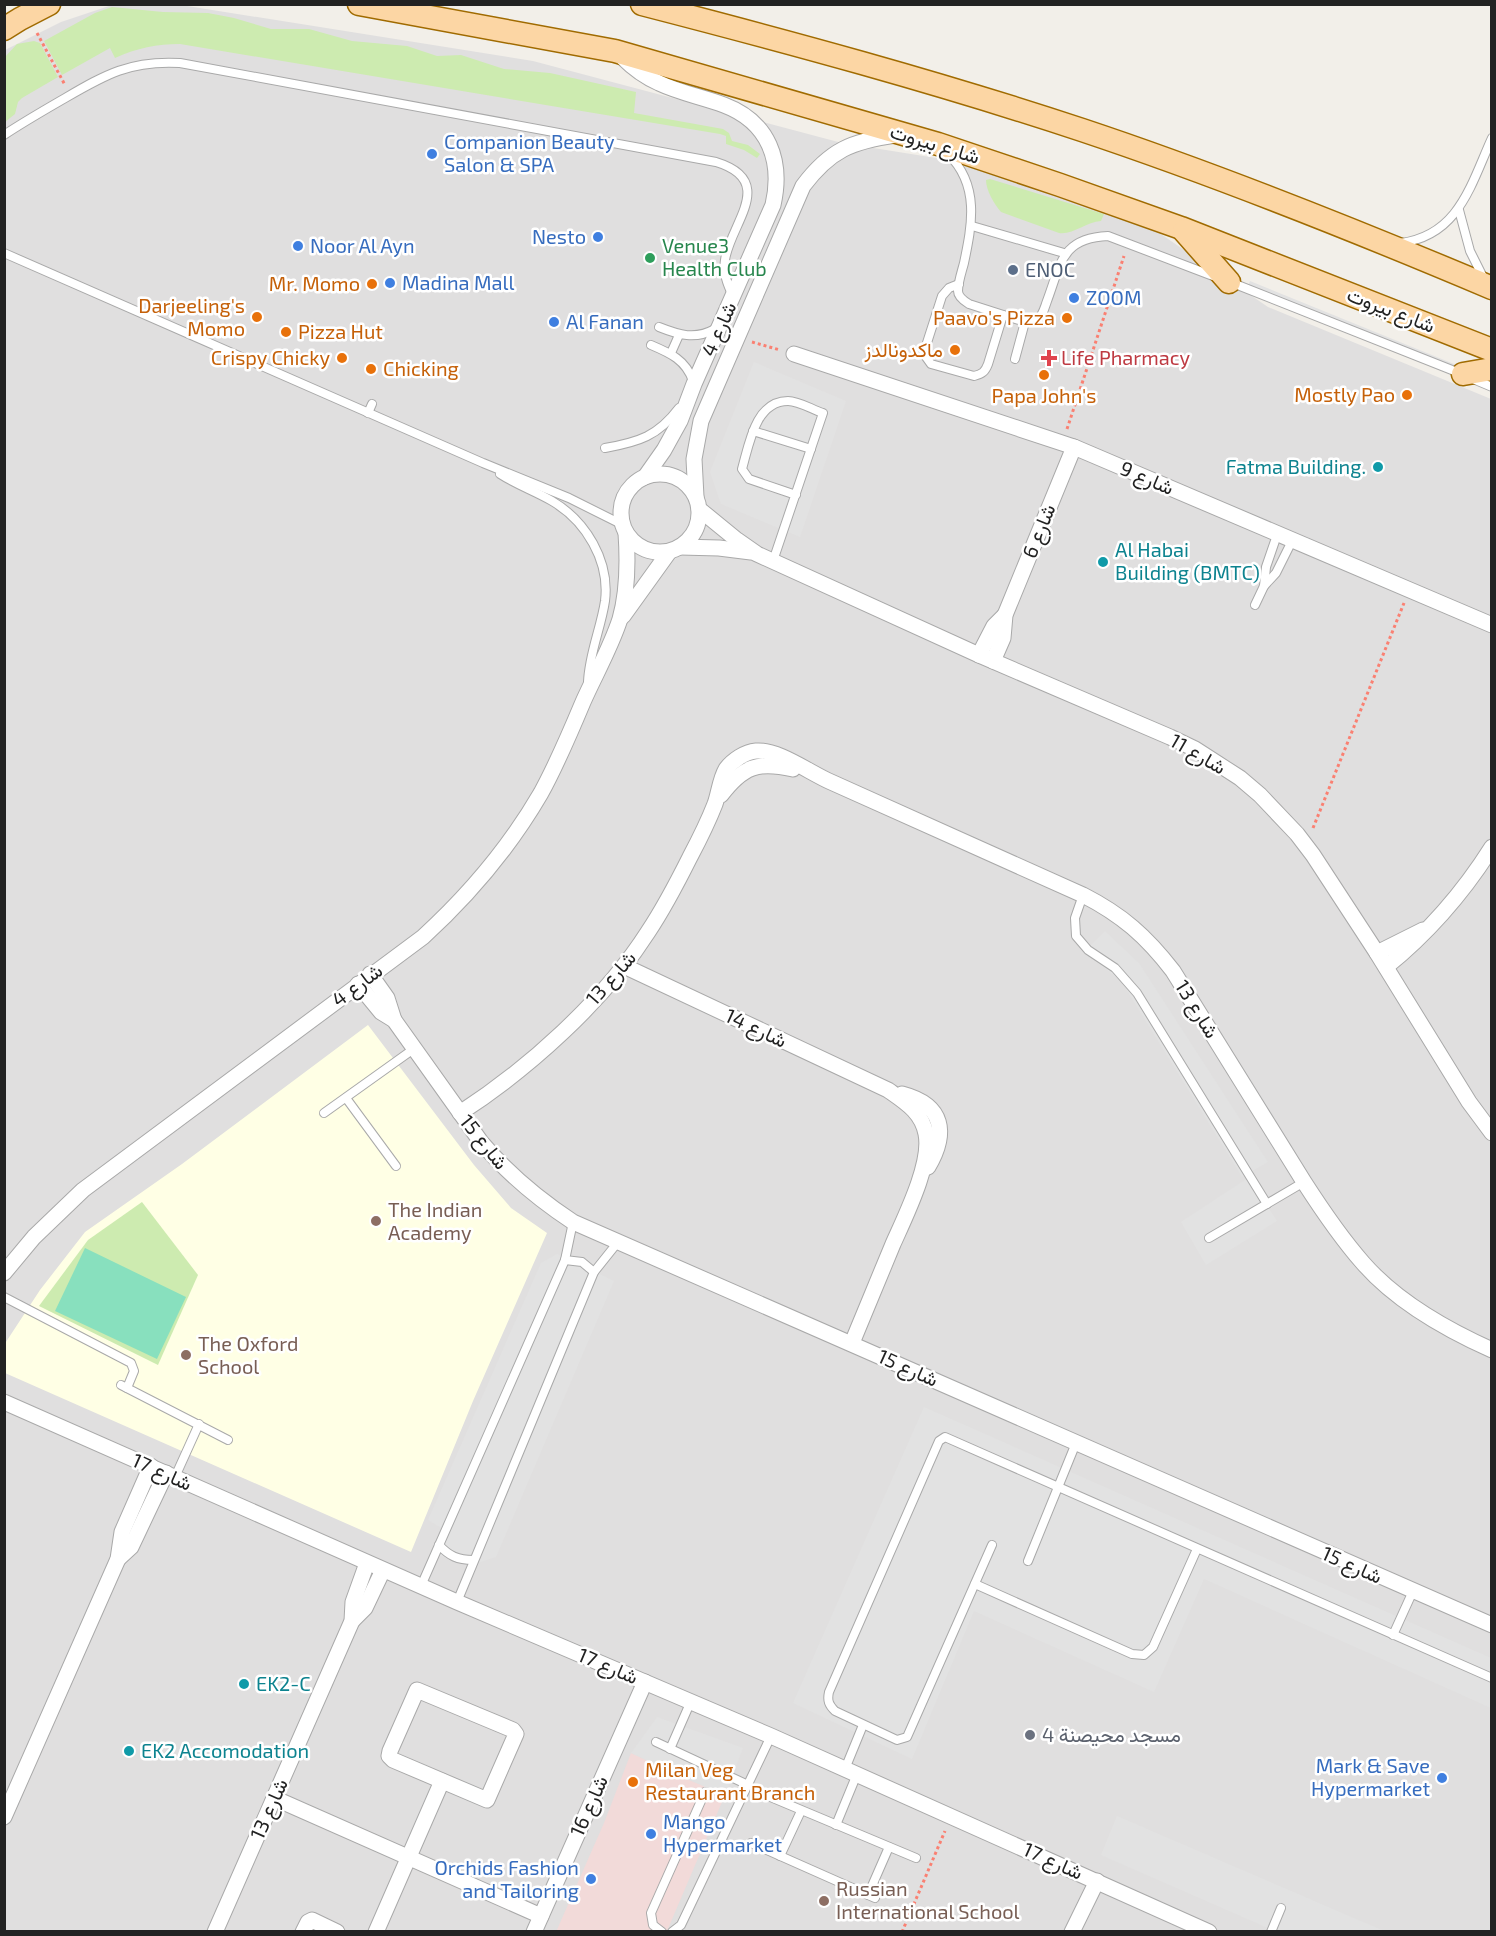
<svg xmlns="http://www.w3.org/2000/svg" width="1496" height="1936" viewBox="0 0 1496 1936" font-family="'Exo 2',Vazirmatn,sans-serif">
	<rect width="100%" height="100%" fill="#f2efe9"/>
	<polygon fill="#e0dfdf" points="112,5 181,5 533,61 842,143 955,161 1146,224 1268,307 1491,399 1491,1931 5,1932 5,50 61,22"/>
	<polygon fill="#f2dad9" points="631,1753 682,1777 725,1795 667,1931 556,1932 604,1823"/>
	<polygon fill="#ffffe5" points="368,1025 474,1165 511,1208 547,1233 473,1401 411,1552 5,1373 4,1345 40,1290 85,1232 182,1164"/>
	<g fill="#cdebb0">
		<path d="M112,7L163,12L208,13L234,18L271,29H309L352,41L407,46L437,56L461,55L504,69L550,73L636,92L634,113L723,129L729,133L732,141L748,145L760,154L757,158L744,150L726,144V136L720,134L180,44C157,44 137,48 115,58L110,48L62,75L44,41L95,13Z"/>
		<polygon points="34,41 40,43 58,77 22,98 18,102 15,114 5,122 5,57 17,44"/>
		<path d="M990,179L1104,214L1101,221C1086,222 1073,235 1059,233L1001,212C994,204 986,190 986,180Z"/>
		<polygon points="142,1202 198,1275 158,1365 39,1306 88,1240"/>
	</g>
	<polygon fill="#88e0be" points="85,1248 186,1297 157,1359 55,1311"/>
	<g fill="#e2e2e2">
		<polygon points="1250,281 1491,379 1491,388 1247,288"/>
		<polygon points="754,362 846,401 800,537 721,504 710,472"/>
		<polygon points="1105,931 1139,963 1268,1162 1242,1177 1121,981 1084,952"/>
		<polygon points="1248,1178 1277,1221 1206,1265 1181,1222"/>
		<polygon points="557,1254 614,1281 496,1557 469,1566 438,1555 448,1532 428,1520 541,1263"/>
		<polygon points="924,1407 1491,1658 1491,1708 1204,1579 1154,1692 974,1611 912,1759 793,1703"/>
		<polygon points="657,1717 743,1748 725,1795 682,1777 631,1753"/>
		<polygon points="1117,1816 1384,1931 1275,1931 1101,1855"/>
	</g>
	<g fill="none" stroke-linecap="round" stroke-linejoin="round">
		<g stroke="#a9a9a9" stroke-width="10">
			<g id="lane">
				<path d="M4,135C22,123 41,112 60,101C103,76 128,60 180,63L716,162C778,181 730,224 725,260C723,273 727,284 733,296"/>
				<path d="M948,154C980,185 972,225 964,263C962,271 958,282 958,291C958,297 964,301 969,304L1025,322L1036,321C1043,316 1044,309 1047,301C1061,264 1061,238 1108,236L1213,276"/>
				<polyline points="1459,210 1470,251 1484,279"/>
				<polyline points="972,226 1064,253"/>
				<path d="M1400,243C1459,236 1471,184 1492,138"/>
				<polyline points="4,253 483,463 569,498 623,525"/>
				<polyline points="1230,282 1462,374"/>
				<path d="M959,284L949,288L942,296L925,349L926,357L931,364L974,376C982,374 985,372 988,364L1003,315"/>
				<path d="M659,327C679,335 695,340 715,329"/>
				<path d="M651,345C670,353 686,360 693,381"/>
				<polyline points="671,353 679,335"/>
				<polyline points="1015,359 1025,322"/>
				<polyline points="1473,379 1492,387"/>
				<polyline points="368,413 372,404"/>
				<polyline points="753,431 811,449"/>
				<path d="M605,448C639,442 658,436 679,408"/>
				<path d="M500,474C517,485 535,491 552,501C586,521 610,561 605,601C601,628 589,654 588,682"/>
				<path d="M773,561L823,413C813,410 799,401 788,401C755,401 749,445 742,469L749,479L796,495"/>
				<polyline points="1264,586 1276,573 1292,541"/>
				<polyline points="1255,605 1264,586 1266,567 1277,535"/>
				<polyline points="1083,895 1075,918 1076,936 1088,950 1115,968 1137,993 1267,1204"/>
				<polyline points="346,1098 396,1166"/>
				<polyline points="324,1113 415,1048"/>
				<polyline points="1209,1238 1304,1182"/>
				<polyline points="565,1260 582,1262 594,1272"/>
				<polyline points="4,1297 131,1363 134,1371 127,1388"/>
				<polyline points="121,1385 228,1440"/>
				<polyline points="175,1477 199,1424"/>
				<path d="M439,1545C449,1556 458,1560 473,1560"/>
				<path d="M992,1545L907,1737L897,1740L835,1711C829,1705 827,1701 829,1692L939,1441L945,1437L1492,1678"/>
				<polyline points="1028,1561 1076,1443"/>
				<polyline points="975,1584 1132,1654 1144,1655 1153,1647 1197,1549"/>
				<polyline points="421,1586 565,1260 573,1222"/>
				<polyline points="457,1602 594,1272 618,1242"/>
				<polyline points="1393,1635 1413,1591"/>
				<polyline points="656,1742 748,1785"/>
				<polyline points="670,1749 691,1701"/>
				<polyline points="845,1769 863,1725"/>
				<polyline points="768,1796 916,1858"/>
				<polyline points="836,1825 857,1774"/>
				<polyline points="751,1843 875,1898"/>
				<polyline points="780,1856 801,1811"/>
				<polyline points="868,1895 889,1847"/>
				<polyline points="662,1932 653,1925 651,1913 705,1792"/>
				<polyline points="672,1932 681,1925 771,1736"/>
				<polyline points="1271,1932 1281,1908"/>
			</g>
		</g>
		<g stroke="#a9a9a9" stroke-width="17">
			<g id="street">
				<path d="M622,57C632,67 645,77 659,83C680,93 703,97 724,105C769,122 783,161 773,205L694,384L680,421L664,450L645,477"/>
				<polyline points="794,354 1074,447 1492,625"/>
				<circle cx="660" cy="513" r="39"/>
				<path d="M696,497L694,459L701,421L803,186C830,150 852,141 896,135"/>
				<polyline points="699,509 737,540 757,554 979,655 1170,737 1195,749 1240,778 1260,795 1297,834 1313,855 1377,953 1469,1102 1492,1133"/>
				<polyline points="680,547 719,548 751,552"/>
				<polyline points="623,616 669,552"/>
				<polyline points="979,655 994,626 1005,615"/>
				<polyline points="993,661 1003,638 1005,615 1074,447"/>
				<path d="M721,795C743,766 758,761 793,769"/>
				<polyline points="1377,953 1423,930"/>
				<path d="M624,966L888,1090C905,1102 922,1112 926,1134C932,1163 905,1217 893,1244C879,1277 866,1310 852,1343"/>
				<path d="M1386,967C1428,933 1463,893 1492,847"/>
				<polyline points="370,974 387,998 394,1020"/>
				<path d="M358,984L381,1012L394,1020L481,1142C508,1174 538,1199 573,1222L1492,1625"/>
				<path d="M902,1094C944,1105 948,1133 928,1167"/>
				<path d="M460,1113C528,1069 604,1001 648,932C664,908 677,883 690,857C699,840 708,822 715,804C719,793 720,779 726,769C733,760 745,752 756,751C778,749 810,773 831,782C915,820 999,857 1083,895C1122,915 1146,936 1173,971L1304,1182C1322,1210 1341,1238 1363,1263C1397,1302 1445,1329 1492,1350"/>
				<path d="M4,1273L34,1237L83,1190L423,937C469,895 509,848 541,793C557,764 570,733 583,702C595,675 611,647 620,619C628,591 628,562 626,533"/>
				<polyline points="4,1402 457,1602 771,1736 1209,1932"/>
				<polyline points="118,1559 131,1547 166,1473"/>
				<polyline points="352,1621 365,1608 383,1570"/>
				<polygon points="417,1690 513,1730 516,1734 487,1800 393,1760 389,1756 390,1751"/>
				<polyline points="274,1798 541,1916"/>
				<polyline points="4,1817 118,1559 122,1532 151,1466"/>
				<polyline points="215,1932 352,1621 353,1602 367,1563"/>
				<polyline points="303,1932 308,1922 312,1920 337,1932"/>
				<polyline points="376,1932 442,1781"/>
				<polyline points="534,1932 645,1682"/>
				<polyline points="1072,1932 1097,1881"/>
			</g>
		</g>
		<g stroke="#a06b00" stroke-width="25">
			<g id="primary">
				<polyline points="359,4 615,51 938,144 1060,185 1181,228 1492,350"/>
				<path d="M642,4C789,42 937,82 1082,130C1220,176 1357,231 1492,288"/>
				<polyline points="4,29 20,19 49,4"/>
				<polyline points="1184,231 1229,282"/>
				<polyline points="1463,374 1492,369"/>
			</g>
		</g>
		<g stroke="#fa8072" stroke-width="3" stroke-dasharray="3 3" stroke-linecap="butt">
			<polyline points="37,33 65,85"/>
			<polyline points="752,342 780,350"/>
			<polyline points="1067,429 1124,256"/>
			<polyline points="1313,828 1404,603"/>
			<polyline points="902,1932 945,1831"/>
		</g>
		<use href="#lane" stroke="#fff" stroke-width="8"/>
		<use href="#street" stroke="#fff" stroke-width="15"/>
		<use href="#primary" stroke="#fcd6a4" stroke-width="22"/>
	</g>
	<g fill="#3f7fe0" stroke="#fff" stroke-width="2">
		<circle cx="432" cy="154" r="6"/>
		<circle cx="598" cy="237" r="6"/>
		<circle cx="298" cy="246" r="6"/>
		<circle cx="390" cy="283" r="6"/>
		<circle cx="1074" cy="298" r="6"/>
		<circle cx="554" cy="322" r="6"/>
		<circle cx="1442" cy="1778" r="6"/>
		<circle cx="651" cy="1834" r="6"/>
		<circle cx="591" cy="1879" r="6"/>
	</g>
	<circle fill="#2e9e5b" stroke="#fff" stroke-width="2" cx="650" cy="258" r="6"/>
	<circle fill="#5c6f8a" stroke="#fff" stroke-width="2" cx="1013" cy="270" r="6"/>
	<g fill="#e8710a" stroke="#fff" stroke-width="2">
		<circle cx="372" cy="284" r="6"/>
		<circle cx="257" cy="317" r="6"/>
		<circle cx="1067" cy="318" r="6"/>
		<circle cx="286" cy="332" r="6"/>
		<circle cx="955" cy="350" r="6"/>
		<circle cx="342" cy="358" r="6"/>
		<circle cx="371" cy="369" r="6"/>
		<circle cx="1044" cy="375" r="6"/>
		<circle cx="1407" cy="395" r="6"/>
		<circle cx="633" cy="1782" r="6"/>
	</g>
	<path fill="#e0444e" stroke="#fff" stroke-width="2" d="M1046 349h6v6h6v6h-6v6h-6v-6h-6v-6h6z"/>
	<g fill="#0f9aa8" stroke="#fff" stroke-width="2">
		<circle cx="1378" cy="467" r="6"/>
		<circle cx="1103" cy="562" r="6"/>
		<circle cx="244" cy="1684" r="6"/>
		<circle cx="129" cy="1751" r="6"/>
	</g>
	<g fill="#8d6e63" stroke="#fff" stroke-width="2">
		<circle cx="376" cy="1221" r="6"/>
		<circle cx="186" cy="1355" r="6"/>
		<circle cx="824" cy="1901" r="6"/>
	</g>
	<circle fill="#6b7280" stroke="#fff" stroke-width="2" cx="1030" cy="1735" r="6"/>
	<g text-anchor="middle" stroke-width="5" stroke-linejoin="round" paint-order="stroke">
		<g font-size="20" fill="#366cbe" stroke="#fff" text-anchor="start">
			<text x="444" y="149">Companion Beauty<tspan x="444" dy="23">Salon &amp; SPA</tspan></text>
			<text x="586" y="244" text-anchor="end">Nesto</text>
			<text x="310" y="253">Noor Al Ayn</text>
			<text x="402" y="290">Madina Mall</text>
			<text x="1086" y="305">ZOOM</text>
			<text x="566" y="329">Al Fanan</text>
			<text x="1430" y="1773" text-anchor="end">Mark &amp; Save<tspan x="1430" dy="23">Hypermarket</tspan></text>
			<text x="663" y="1829">Mango<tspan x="663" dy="23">Hypermarket</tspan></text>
			<text x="579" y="1875" text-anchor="end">Orchids Fashion<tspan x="579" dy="23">and Tailoring</tspan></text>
		</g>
		<g font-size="20" fill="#222" stroke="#fff">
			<text transform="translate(935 144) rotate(17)" y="7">شارع بيروت</text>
			<text transform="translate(1391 310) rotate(21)" y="7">شارع بيروت</text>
			<text transform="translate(719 329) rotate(-66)" y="7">شارع 4</text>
			<text transform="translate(1147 478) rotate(23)" y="7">شارع 9</text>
			<text transform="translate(1039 531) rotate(-68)" y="7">شارع 6</text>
			<text transform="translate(1198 754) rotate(30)" y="7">شارع 11</text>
			<text transform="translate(611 978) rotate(-49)" y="7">شارع 13</text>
			<text transform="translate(357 985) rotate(-37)" y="7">شارع 4</text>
			<text transform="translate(1197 1009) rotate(58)" y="7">شارع 13</text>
			<text transform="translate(756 1028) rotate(25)" y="7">شارع 14</text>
			<text transform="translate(484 1142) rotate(51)" y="7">شارع 15</text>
			<text transform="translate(908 1368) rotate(24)" y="7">شارع 15</text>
			<text transform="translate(162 1472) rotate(24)" y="7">شارع 17</text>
			<text transform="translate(1352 1565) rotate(24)" y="7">شارع 15</text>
			<text transform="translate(608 1666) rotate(23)" y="7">شارع 17</text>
			<text transform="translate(589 1806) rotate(-66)" y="7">شارع 16</text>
			<text transform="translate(269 1809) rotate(-66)" y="7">شارع 13</text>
			<text transform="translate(1053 1861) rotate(24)" y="7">شارع 17</text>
		</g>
		<g font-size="20" fill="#27864d" stroke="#fff" text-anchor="start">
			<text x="662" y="253">Venue3<tspan x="662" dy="23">Health Club</tspan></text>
		</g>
		<g font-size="20" fill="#4e5e75" stroke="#fff" text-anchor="start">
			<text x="1025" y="277">ENOC</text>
		</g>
		<g font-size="20" fill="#c56008" stroke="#fff" text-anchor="end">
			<text x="360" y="291">Mr. Momo</text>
			<text x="245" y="313">Darjeeling's<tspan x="245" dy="23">Momo</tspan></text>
			<text x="1055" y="325">Paavo's Pizza</text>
			<text x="298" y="339" text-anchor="start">Pizza Hut</text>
			<text x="943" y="357">ماكدونالدز</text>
			<text x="330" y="365">Crispy Chicky</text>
			<text x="383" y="376" text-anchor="start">Chicking</text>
			<text x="1395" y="402">Mostly Pao</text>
			<text x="1044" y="403" text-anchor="middle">Papa John's</text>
			<text x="645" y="1777" text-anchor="start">Milan Veg<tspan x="645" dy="23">Restaurant Branch</tspan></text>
		</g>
		<g font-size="20" fill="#be3a42" stroke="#fff" text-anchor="start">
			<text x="1061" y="365">Life Pharmacy</text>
		</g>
		<g font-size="20" fill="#0d838f" stroke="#fff" text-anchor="start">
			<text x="1366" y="474" text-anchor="end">Fatma Building.</text>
			<text x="1115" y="557">Al Habai<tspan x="1115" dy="23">Building (BMTC)</tspan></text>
			<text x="256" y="1691">EK2-C</text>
			<text x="141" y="1758">EK2 Accomodation</text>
		</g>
		<g font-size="20" fill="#785e54" stroke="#fff" text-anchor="start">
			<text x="388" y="1217">The Indian<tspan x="388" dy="23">Academy</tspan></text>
			<text x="198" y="1351">The Oxford<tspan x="198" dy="23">School</tspan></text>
			<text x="836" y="1896">Russian<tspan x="836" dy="23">International School</tspan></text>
		</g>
		<g font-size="20" fill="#5b616d" stroke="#fff" text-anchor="start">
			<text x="1042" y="1742">مسجد محيصنة 4</text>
		</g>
	</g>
	<rect width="1496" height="1936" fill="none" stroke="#222222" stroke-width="12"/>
</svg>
